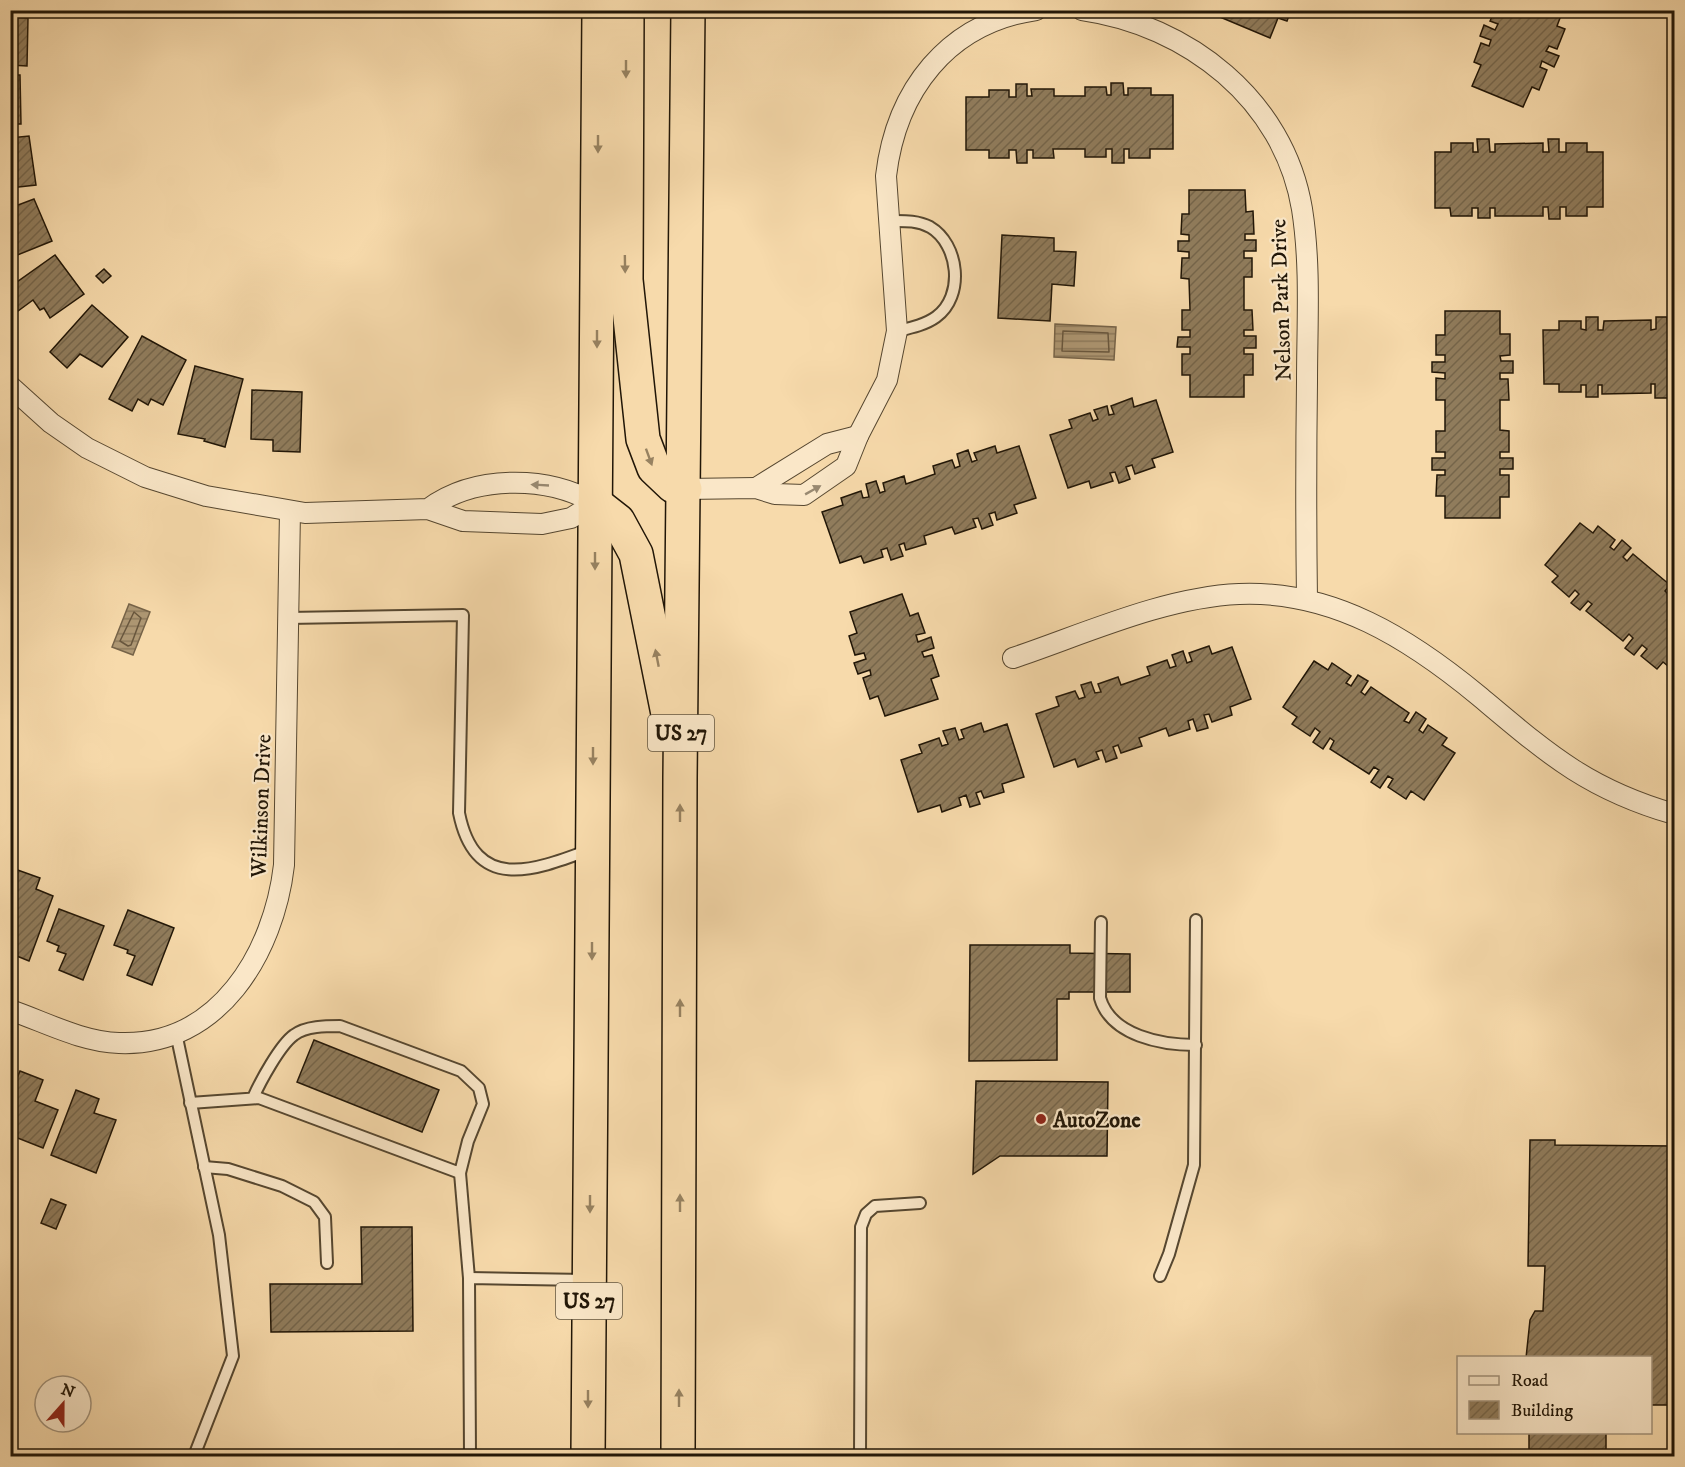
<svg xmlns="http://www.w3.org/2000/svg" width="1685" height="1467" viewBox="0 0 1685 1467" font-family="'IM FELL DW Pica',serif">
	<defs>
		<pattern id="water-rules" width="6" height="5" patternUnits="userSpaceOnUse" patternTransform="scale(1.5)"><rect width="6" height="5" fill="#ae9773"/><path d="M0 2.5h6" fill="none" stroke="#8d7a5c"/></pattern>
		<pattern id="building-hatch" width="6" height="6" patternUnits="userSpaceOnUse" patternTransform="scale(1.5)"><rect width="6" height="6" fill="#907c5c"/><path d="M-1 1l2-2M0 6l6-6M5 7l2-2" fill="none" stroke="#75654a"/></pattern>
	</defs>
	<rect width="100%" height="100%" fill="#f7daab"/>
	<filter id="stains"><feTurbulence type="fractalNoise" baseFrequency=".00333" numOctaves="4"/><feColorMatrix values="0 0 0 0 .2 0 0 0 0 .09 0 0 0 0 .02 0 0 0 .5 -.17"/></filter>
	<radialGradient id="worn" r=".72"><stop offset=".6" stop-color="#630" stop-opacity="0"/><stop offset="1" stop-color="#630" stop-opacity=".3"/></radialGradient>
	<g fill="url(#water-rules)" stroke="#766348" stroke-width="1.5">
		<polygon points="1055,324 1116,327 1114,360 1054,357"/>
		<polygon points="129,604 150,612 133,655 112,647"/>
	</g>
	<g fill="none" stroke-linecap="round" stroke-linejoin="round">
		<g stroke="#68563d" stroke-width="1.5">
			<polygon points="1063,331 1108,333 1109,352 1062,351"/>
			<polygon points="134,612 141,618 131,645 128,646 120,641"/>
		</g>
	</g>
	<g fill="url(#building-hatch)" stroke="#211607" stroke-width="1.5">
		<polygon points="1222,10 1291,10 1287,21 1278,18 1270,38 1220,17"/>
		<polygon points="1495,10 1563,10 1557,26 1565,29 1557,49 1549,46 1546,51 1559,56 1554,67 1542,61 1540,67 1547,70 1539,90 1532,87 1523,107 1472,86 1481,65 1474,62 1481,43 1489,46 1491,40 1480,36 1484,25 1495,30 1498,24 1490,21"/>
		<polygon points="10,17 28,18 27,66 10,65"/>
		<polygon points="10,75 20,75 21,124 10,124"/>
		<polygon points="1111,83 1123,83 1124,95 1128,95 1128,88 1151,88 1151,95 1173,95 1173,149 1150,149 1150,158 1129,158 1129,149 1124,149 1124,163 1112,163 1112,149 1106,149 1106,157 1085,157 1085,149 1053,149 1054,158 1033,158 1033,150 1027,150 1027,163 1017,163 1016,150 1009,150 1009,158 989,158 989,150 966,150 966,97 989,97 989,90 1009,90 1009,97 1016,97 1016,84 1027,84 1027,96 1032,96 1031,89 1054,89 1054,96 1085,96 1085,87 1106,87 1107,95 1111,95"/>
		<polygon points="29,136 36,185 10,188 10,138"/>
		<polygon points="1477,139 1489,139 1490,152 1495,152 1495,144 1543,143 1543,152 1549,152 1548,139 1559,139 1559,152 1566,152 1566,143 1587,143 1587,152 1603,152 1603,207 1587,207 1587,216 1566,216 1566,207 1560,207 1560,219 1549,219 1548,207 1543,207 1543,216 1495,216 1495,208 1490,208 1490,218 1478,218 1478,208 1472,208 1472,216 1451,216 1450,208 1435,208 1435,152 1451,152 1451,143 1473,143 1473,152 1478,152"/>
		<polygon points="1189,190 1245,190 1246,212 1253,211 1254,234 1245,234 1245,240 1256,240 1256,251 1244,251 1244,258 1252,258 1252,277 1244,277 1244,310 1252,310 1253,330 1244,330 1244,336 1256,336 1256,348 1244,348 1244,354 1253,354 1253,375 1244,375 1244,397 1190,397 1190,375 1182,375 1182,354 1190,354 1190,347 1177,347 1178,337 1190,337 1190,330 1182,330 1182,310 1190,310 1189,279 1181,278 1182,258 1189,258 1189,252 1178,251 1178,241 1189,241 1189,235 1181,234 1182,214 1189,214"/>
		<polygon points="34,199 52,241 10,258 10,208"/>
		<polygon points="1002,235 1054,238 1054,251 1076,252 1074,286 1052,284 1050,321 998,318"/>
		<polygon points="55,255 84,294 50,318 44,308 40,310 33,300 18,311 10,301 10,287"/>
		<polygon points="104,269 111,276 103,283 96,276"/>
		<polygon points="92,305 128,337 102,367 80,354 67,368 50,352"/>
		<polygon points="1445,311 1500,311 1500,334 1510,334 1510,355 1500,356 1501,361 1513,361 1513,373 1500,373 1500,379 1508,379 1509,400 1500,400 1500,430 1509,431 1509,452 1500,452 1500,458 1513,458 1513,469 1500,469 1500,475 1509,475 1509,497 1500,497 1500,518 1445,518 1445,496 1436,496 1437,475 1445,475 1445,470 1432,470 1432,458 1445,458 1445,452 1436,452 1436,431 1445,431 1445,400 1436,400 1436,378 1445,379 1445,373 1432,372 1432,362 1445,362 1445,355 1436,355 1436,335 1445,335"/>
		<polygon points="1586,317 1598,317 1598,330 1603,330 1604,321 1651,320 1651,330 1656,329 1656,317 1667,317 1668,330 1674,330 1674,321 1674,392 1673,384 1668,384 1668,398 1655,398 1655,384 1651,384 1651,393 1602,394 1602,385 1598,385 1598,397 1586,397 1586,385 1581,385 1581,392 1559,392 1559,384 1544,384 1543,330 1559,330 1559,321 1581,321 1581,329 1586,330"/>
		<polygon points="142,336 186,360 163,405 151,399 148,405 138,399 132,411 109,399"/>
		<polygon points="195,366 243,379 225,447 204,441 205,439 178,434"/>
		<polygon points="252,390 302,392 300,452 273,451 273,440 251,439"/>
		<polygon points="1132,398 1134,407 1156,400 1173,452 1152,459 1155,467 1135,474 1132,465 1126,467 1130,479 1125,481 1119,483 1115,472 1110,473 1113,481 1091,488 1089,481 1068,488 1050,435 1072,428 1069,420 1090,413 1093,421 1098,419 1094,410 1107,406 1109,415 1114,414 1111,406"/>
		<polygon points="995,446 997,453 1019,446 1036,498 1014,505 1017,513 997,520 995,512 989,514 993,525 982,529 978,518 973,519 976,527 955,534 952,527 924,536 926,544 906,550 904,543 899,545 903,556 891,560 887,548 881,550 883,557 864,563 861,556 840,563 822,512 843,505 841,498 861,491 863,498 869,497 866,484 876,481 880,493 885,491 883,483 904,476 906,484 935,474 933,466 952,460 955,468 960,466 957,454 968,450 972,462 977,460 974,453"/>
		<polygon points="1580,523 1593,533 1598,526 1615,540 1610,547 1614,550 1622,540 1631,548 1623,557 1627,561 1633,554 1670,585 1665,591 1668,594 1674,587 1674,671 1663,662 1657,669 1641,656 1647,649 1642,645 1634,655 1625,648 1633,638 1629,634 1623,641 1586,611 1592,604 1588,601 1580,610 1571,603 1579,594 1575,590 1569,597 1552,582 1558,576 1545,565"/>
		<polygon points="902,594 910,616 918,613 925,633 916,635 918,642 931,637 934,648 922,652 924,657 932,655 939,676 931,679 938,699 885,716 878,696 870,699 863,678 871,675 870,670 858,674 854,663 866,659 864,653 855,655 849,636 857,633 850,612"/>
		<polygon points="1209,646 1212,654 1232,647 1251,699 1230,707 1232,715 1212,722 1209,714 1204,715 1208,728 1197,731 1193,719 1188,721 1190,729 1169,736 1166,728 1139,738 1142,746 1121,753 1118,745 1113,747 1117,758 1106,762 1102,750 1096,752 1099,759 1078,767 1075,759 1054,767 1036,714 1059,706 1056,697 1075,691 1079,699 1085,697 1081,685 1091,682 1095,693 1101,692 1098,684 1118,677 1121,685 1150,675 1147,667 1167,660 1170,668 1176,666 1172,655 1183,651 1187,663 1192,661 1189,653"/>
		<polygon points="1314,661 1328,670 1332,663 1351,676 1346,683 1351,686 1358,675 1368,681 1361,692 1365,695 1371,687 1409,713 1404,721 1409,723 1416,712 1426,719 1419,730 1423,733 1428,725 1447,738 1442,745 1455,753 1424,800 1411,791 1406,799 1388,787 1393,779 1388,776 1380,788 1371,782 1379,770 1374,767 1369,774 1330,749 1334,741 1330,738 1323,749 1313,742 1320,732 1315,728 1310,736 1292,724 1297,717 1283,707"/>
		<polygon points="981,723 984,732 1007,724 1024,777 1002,784 1004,792 984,798 981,791 976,793 980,804 970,807 966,795 959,798 961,805 942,812 940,805 918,812 901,760 922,753 919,745 939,738 942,746 948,744 943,731 955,728 959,740 964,738 961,730"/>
		<polygon points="12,868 40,878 36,889 53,896 29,961 12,954 14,949 10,947"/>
		<polygon points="59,909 104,926 83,980 59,970 66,954 57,951 59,946 47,941"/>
		<polygon points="128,910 174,928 152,985 127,975 135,956 127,953 128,950 114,945"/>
		<polygon points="970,945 1070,945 1070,953 1130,954 1130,992 1069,992 1069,999 1057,999 1057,1060 969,1061"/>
		<polygon points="314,1040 439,1090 422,1132 297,1082"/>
		<polygon points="20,1071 43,1080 35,1101 58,1110 43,1148 10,1135 10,1095"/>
		<polygon points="976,1081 1108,1082 1107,1156 1000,1156 973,1174"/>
		<polygon points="76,1090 99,1099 94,1113 116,1120 96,1173 51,1155"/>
		<polygon points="1530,1140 1555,1140 1555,1145 1674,1146 1674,1405 1650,1405 1650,1358 1526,1358 1530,1320 1535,1311 1543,1311 1545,1266 1528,1266"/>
		<polygon points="51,1199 66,1205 56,1229 41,1223"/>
		<polygon points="361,1227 412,1227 413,1331 271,1332 270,1284 362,1284"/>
		<rect x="1529" y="1432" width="77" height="24"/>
	</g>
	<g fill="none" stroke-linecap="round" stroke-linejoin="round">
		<g stroke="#564730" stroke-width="14">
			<g id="lane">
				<path d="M888,221C903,221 917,220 930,227C959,244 965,296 936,317C925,325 910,328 897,331"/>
				<path d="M288,618L463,615L459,813C475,893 533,871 589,850"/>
				<path d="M1101,922L1100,998C1111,1036 1162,1045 1196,1045"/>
				<polyline points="176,1033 219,1235 233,1356 194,1456"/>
				<path d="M190,1103L259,1098L460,1173L468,1141L483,1104L479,1088L461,1071L340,1026C326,1026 306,1026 294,1035C280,1045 260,1082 253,1098"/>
				<polyline points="204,1167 228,1169 282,1186 314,1202 325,1217 327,1263"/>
				<polyline points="460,1173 469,1278"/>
				<polyline points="1160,1276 1169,1254 1194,1165 1196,920"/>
				<polyline points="470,1456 469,1278 587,1280"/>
				<polyline points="860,1456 861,1227 866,1214 875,1206 920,1203"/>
			</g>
		</g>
		<g stroke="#564730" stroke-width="22">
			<g id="street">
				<path d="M1082,10C1188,25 1284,100 1302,209C1311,266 1307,324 1307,382C1306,454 1306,527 1307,600"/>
				<path d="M10,386L51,423L87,448L145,477L206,496L305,513L428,509L463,521L542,524L571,518L595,503C546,475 474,475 428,509"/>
				<polyline points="756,488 827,444 858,436"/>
				<path d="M685,489L756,488L775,494L804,495L846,466L858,436L887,380L897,331L886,176C896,91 947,23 1036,10"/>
				<path d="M1013,658C1084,634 1165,597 1239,594C1333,590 1410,639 1479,696C1547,753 1587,789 1674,814"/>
				<path d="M10,1010C45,1022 82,1042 119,1043C219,1047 274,952 284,865L290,511"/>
			</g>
		</g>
		<g stroke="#211607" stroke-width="36">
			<g id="highway">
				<polyline points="627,10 626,280 643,439 654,468 673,486 685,489"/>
				<polyline points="595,503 618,521 636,554 668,714"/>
				<polyline points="588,1456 599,10"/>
				<polyline points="678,1456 680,778 688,10"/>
			</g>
		</g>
		<use href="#lane" stroke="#fae7c8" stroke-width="10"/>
		<use href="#street" stroke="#fae7c8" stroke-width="20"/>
		<use href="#highway" stroke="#f7daab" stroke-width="33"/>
	</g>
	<defs><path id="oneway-solid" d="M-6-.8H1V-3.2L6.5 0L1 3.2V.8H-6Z" transform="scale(1.5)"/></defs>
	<g fill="#978261">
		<use href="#oneway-solid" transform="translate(626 69) rotate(90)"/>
		<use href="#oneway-solid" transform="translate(598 144) rotate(90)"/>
		<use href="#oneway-solid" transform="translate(625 264) rotate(89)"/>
		<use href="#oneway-solid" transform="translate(597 339) rotate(90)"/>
		<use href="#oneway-solid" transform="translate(649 457) rotate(70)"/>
		<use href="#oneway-solid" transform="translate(595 561) rotate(90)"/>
		<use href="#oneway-solid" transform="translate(657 658) rotate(-101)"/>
		<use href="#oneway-solid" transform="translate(593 756) rotate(90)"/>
		<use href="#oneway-solid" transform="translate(680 813) rotate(-90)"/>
		<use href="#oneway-solid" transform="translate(592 951) rotate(90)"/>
		<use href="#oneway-solid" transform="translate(680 1008) rotate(-90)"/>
		<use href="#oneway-solid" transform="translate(680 1203) rotate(-90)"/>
		<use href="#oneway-solid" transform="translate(590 1204) rotate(90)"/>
		<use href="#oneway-solid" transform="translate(679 1398) rotate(-90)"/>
		<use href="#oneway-solid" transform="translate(588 1399) rotate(90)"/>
	</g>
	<g fill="#988971">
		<use href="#oneway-solid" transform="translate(540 485) rotate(-177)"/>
		<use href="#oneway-solid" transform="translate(813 490) rotate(-29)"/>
	</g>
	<circle fill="#8f2418" stroke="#fae7c8" stroke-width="2" cx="1041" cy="1119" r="6"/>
	<g text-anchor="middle" stroke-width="4.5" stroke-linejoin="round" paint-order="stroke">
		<g fill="#fae7c8" stroke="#625541" stroke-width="1.5">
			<rect x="648" y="715" width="66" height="36" rx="4.5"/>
			<rect x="556" y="1283" width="66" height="36" rx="4.5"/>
		</g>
		<g font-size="21" font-weight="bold" fill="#211607">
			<text x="681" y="740">US 27</text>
			<text x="589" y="1308">US 27</text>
		</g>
		<g font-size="22" fill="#211607" stroke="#fae7c8">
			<text transform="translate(1280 300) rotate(-92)" y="8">Nelson Park Drive</text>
			<text transform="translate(260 806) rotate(-88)" y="8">Wilkinson Drive</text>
		</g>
		<g font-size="22" font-weight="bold" fill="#211607" stroke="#fae7c8" text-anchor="start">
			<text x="1053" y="1127">AutoZone</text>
		</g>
	</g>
	<rect width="1685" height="1467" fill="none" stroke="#f7daab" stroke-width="36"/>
	<rect x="12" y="12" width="1661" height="1443" fill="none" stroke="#211607" stroke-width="3"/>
	<rect x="18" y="18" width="1649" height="1431" fill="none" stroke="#211607" stroke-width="1.5"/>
	<rect x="1457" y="1356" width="195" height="78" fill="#fae7c8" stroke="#a3937b" stroke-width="1.5"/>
	<rect x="1469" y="1376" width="30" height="9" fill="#fae7c8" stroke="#a3937b" stroke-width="1.5"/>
	<text x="1511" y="1386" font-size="18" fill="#211607">Road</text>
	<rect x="1469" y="1401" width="30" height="18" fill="url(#building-hatch)" stroke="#a3937b" stroke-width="1.5"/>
	<text x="1511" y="1416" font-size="18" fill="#211607">Building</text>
	<g transform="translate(63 1404) rotate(21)"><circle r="28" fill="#fae7c8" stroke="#a3937b" stroke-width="1.5"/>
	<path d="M0-4.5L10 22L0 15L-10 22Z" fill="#8f2418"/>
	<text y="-9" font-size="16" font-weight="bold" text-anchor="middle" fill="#211607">N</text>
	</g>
	<rect width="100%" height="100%" filter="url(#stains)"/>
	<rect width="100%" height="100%" fill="url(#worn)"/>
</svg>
